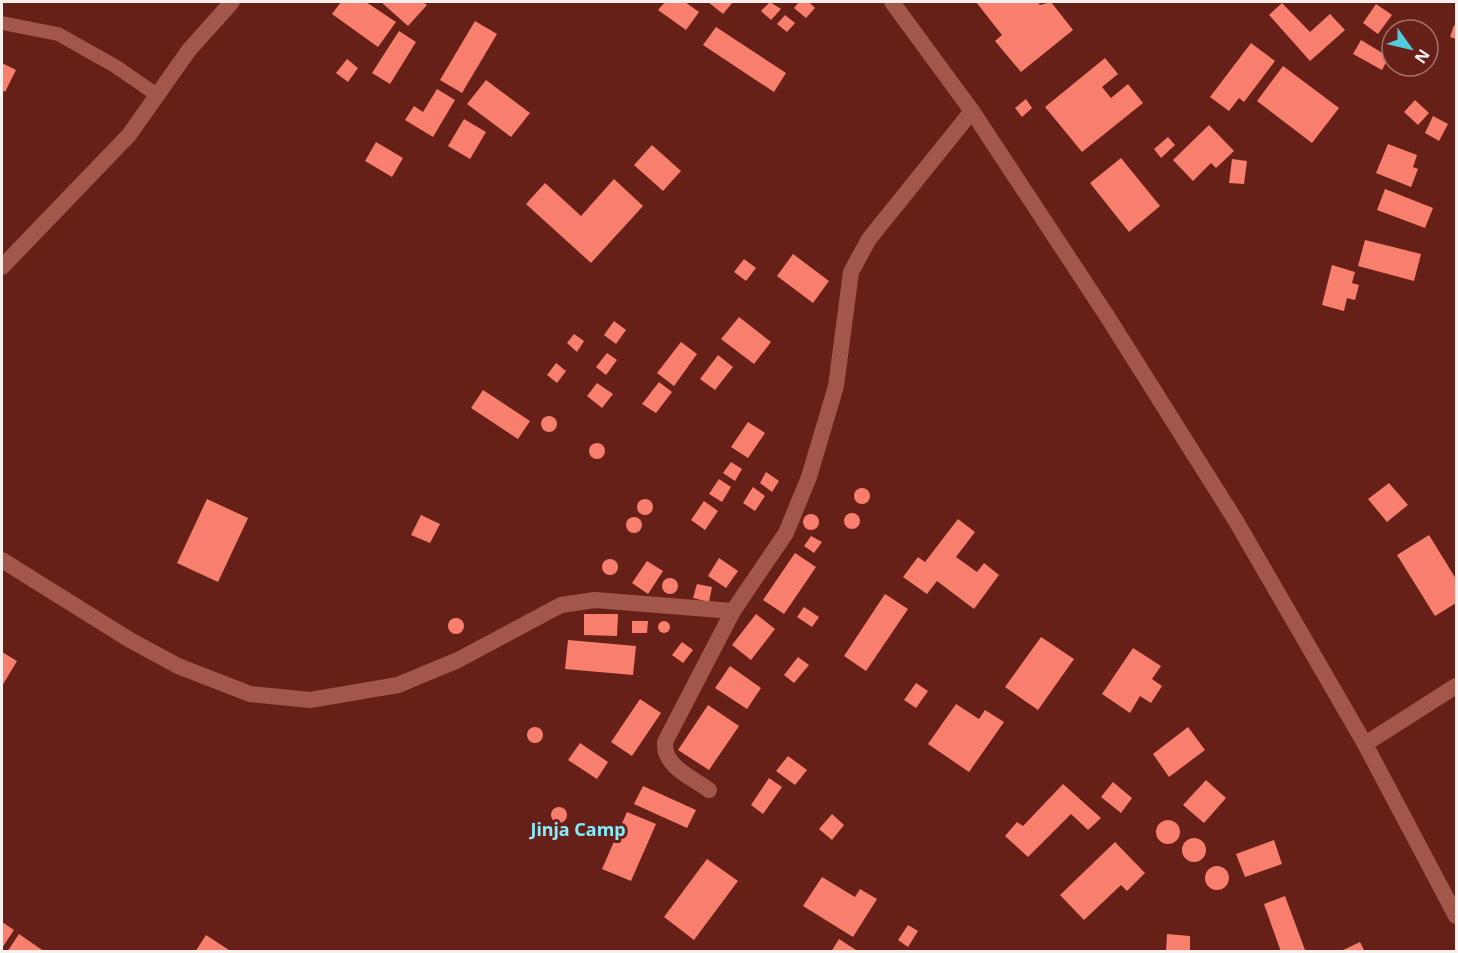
<svg xmlns="http://www.w3.org/2000/svg" width="1458" height="953" viewBox="0 0 1458 953" font-family="'Noto Sans',sans-serif">
	<rect width="100%" height="100%" fill="#672017"/>
	<g fill="#f87f6d">
		<polygon points="341,2 366,2 396,22 378,47 332,14"/>
		<polygon points="381,2 423,2 427,5 408,26"/>
		<polygon points="665,2 685,2 699,12 686,30 658,10"/>
		<polygon points="708,2 733,2 723,14"/>
		<polygon points="770,2 781,9 771,20 761,11"/>
		<polygon points="799,2 809,2 815,8 806,18 794,8"/>
		<polygon points="976,2 1038,2 1040,5 1051,2 1073,30 1021,72 995,41 1002,35"/>
		<polygon points="1282,3 1310,32 1330,14 1345,30 1310,61 1269,15"/>
		<polygon points="1376,4 1392,15 1378,34 1363,23"/>
		<polygon points="785,15 795,23 787,32 777,24"/>
		<polygon points="475,21 497,34 462,93 440,80"/>
		<polygon points="1454,25 1456,26 1456,39 1450,37"/>
		<polygon points="716,27 786,73 774,92 703,45"/>
		<polygon points="399,31 416,42 390,84 372,73"/>
		<polygon points="1361,40 1389,57 1382,70 1353,54"/>
		<polygon points="1251,43 1275,61 1244,102 1239,98 1229,111 1210,97"/>
		<polygon points="1105,58 1118,74 1102,87 1111,98 1128,84 1143,103 1082,152 1045,107"/>
		<polygon points="347,59 358,68 348,82 336,73"/>
		<polygon points="2,63 16,70 5,92 2,90"/>
		<polygon points="1283,66 1339,108 1312,143 1257,101"/>
		<polygon points="1401,66 1415,66 1411,74 1400,69"/>
		<polygon points="486,80 530,113 511,137 467,104"/>
		<polygon points="437,89 455,100 433,137 405,120 414,106 423,112"/>
		<polygon points="1026,99 1032,108 1022,117 1015,108"/>
		<polygon points="1415,100 1429,113 1418,125 1404,112"/>
		<polygon points="1433,116 1448,124 1439,141 1425,133"/>
		<polygon points="464,119 486,132 470,159 448,146"/>
		<polygon points="1209,125 1234,151 1216,168 1211,163 1193,181 1173,160"/>
		<polygon points="1168,137 1175,145 1161,158 1154,149"/>
		<polygon points="376,142 403,158 392,177 365,161"/>
		<polygon points="1388,144 1417,155 1413,167 1418,169 1411,187 1376,173"/>
		<polygon points="652,145 681,171 663,191 634,165"/>
		<polygon points="1121,158 1160,206 1129,232 1090,183"/>
		<polygon points="1232,159 1247,161 1244,184 1229,183"/>
		<polygon points="614,179 643,206 591,263 526,204 545,183 581,216"/>
		<polygon points="1385,189 1433,208 1425,228 1377,210"/>
		<polygon points="1365,240 1421,254 1414,281 1358,266"/>
		<polygon points="793,254 829,281 813,303 777,276"/>
		<polygon points="744,259 756,268 746,281 734,272"/>
		<polygon points="1332,265 1355,272 1352,283 1359,285 1355,300 1347,298 1344,311 1322,305"/>
		<polygon points="739,317 771,342 754,364 721,339"/>
		<polygon points="614,321 626,330 616,344 604,335"/>
		<polygon points="574,334 584,341 577,352 567,343"/>
		<polygon points="681,342 697,354 674,386 657,373"/>
		<polygon points="607,353 617,360 606,375 596,367"/>
		<polygon points="718,355 733,367 715,390 700,379"/>
		<polygon points="556,363 566,371 557,383 547,375"/>
		<polygon points="659,382 672,392 656,413 642,404"/>
		<polygon points="597,383 613,394 602,408 587,396"/>
		<polygon points="483,390 530,421 518,439 471,408"/>
		<circle cx="549" cy="424" r="8"/>
		<polygon points="748,422 765,433 748,458 731,447"/>
		<circle cx="597" cy="451" r="8"/>
		<polygon points="731,462 742,469 735,481 723,473"/>
		<polygon points="766,472 779,481 772,492 760,483"/>
		<polygon points="719,479 731,487 722,502 709,494"/>
		<polygon points="1389,483 1408,505 1387,522 1368,499"/>
		<polygon points="753,487 765,496 755,511 743,503"/>
		<circle cx="862" cy="496" r="8"/>
		<polygon points="207,499 248,518 218,582 177,563"/>
		<circle cx="645" cy="507" r="8"/>
		<polygon points="704,501 718,511 705,530 691,520"/>
		<circle cx="852" cy="521" r="8"/>
		<circle cx="811" cy="522" r="8"/>
		<polygon points="421,515 440,524 430,543 411,535"/>
		<circle cx="634" cy="525" r="8"/>
		<polygon points="958,519 975,532 956,557 977,572 984,563 999,575 974,609 937,581 927,594 903,577 918,557 925,562"/>
		<polygon points="1429,535 1456,579 1456,603 1435,616 1397,555"/>
		<polygon points="811,536 822,542 814,553 804,546"/>
		<polygon points="795,553 816,567 784,614 763,600"/>
		<polygon points="719,558 738,571 726,588 708,576"/>
		<circle cx="610" cy="567" r="8"/>
		<polygon points="647,561 663,571 648,594 632,583"/>
		<circle cx="670" cy="586" r="8"/>
		<polygon points="697,584 712,587 709,602 693,598"/>
		<polygon points="885,594 908,609 866,671 844,656"/>
		<polygon points="804,607 819,617 812,627 797,617"/>
		<polygon points="584,614 618,614 617,636 584,635"/>
		<polygon points="756,614 775,629 751,660 732,645"/>
		<circle cx="456" cy="626" r="8"/>
		<circle cx="664" cy="627" r="6"/>
		<polygon points="632,621 648,621 647,633 632,633"/>
		<polygon points="1041,637 1074,659 1038,710 1005,687"/>
		<polygon points="568,640 636,646 633,675 565,669"/>
		<polygon points="682,642 693,650 683,663 672,655"/>
		<polygon points="1133,648 1161,666 1152,679 1162,686 1151,703 1140,696 1130,713 1102,694"/>
		<polygon points="2,652 17,661 2,686"/>
		<polygon points="798,657 809,665 794,683 784,675"/>
		<polygon points="730,666 761,688 747,709 715,688"/>
		<polygon points="916,683 928,691 916,708 904,700"/>
		<polygon points="640,699 661,713 632,756 611,742"/>
		<polygon points="956,704 979,719 985,710 1004,722 969,772 928,744"/>
		<polygon points="708,705 739,726 709,770 678,750"/>
		<circle cx="535" cy="735" r="8"/>
		<polygon points="1188,727 1205,750 1169,777 1153,754"/>
		<polygon points="580,743 608,762 597,779 568,760"/>
		<polygon points="788,756 807,770 795,785 776,771"/>
		<polygon points="769,778 782,787 763,814 751,805"/>
		<polygon points="1206,780 1226,798 1204,823 1183,805"/>
		<polygon points="1113,782 1132,798 1121,813 1101,797"/>
		<polygon points="1063,784 1101,818 1088,830 1071,814 1028,857 1005,836 1017,822 1023,826"/>
		<polygon points="643,786 696,810 687,828 634,804"/>
		<circle cx="559" cy="815" r="8"/>
		<polygon points="627,812 656,824 631,881 602,869"/>
		<polygon points="832,814 844,825 832,840 819,829"/>
		<circle cx="1168" cy="832" r="12"/>
		<circle cx="1194" cy="850" r="12"/>
		<polygon points="1274,840 1282,864 1245,877 1236,854"/>
		<polygon points="1115,842 1145,873 1127,891 1121,885 1084,920 1060,895"/>
		<polygon points="707,859 738,881 694,940 664,917"/>
		<circle cx="1217" cy="878" r="12"/>
		<polygon points="822,877 855,897 860,889 877,899 853,937 803,906"/>
		<polygon points="1285,896 1305,950 1302,952 1281,952 1264,904"/>
		<polygon points="2,922 14,930 2,948"/>
		<polygon points="908,925 918,931 908,947 898,940"/>
		<polygon points="19,934 45,952 7,952"/>
		<polygon points="1167,934 1190,936 1190,952 1166,952"/>
		<polygon points="206,935 232,952 195,952"/>
		<polygon points="839,939 859,952 831,952"/>
		<polygon points="1360,942 1365,952 1339,952"/>
	</g>
	<g fill="none" stroke-linecap="round" stroke-linejoin="round">
		<polyline stroke="#a3564a" stroke-width="14" points="2,23 58,34 115,66 157,95"/>
		<g stroke="#a3564a" stroke-width="16">
			<polyline points="892,2 972,111 1107,316 1236,521 1365,744 1456,916"/>
			<polyline points="2,267 129,135 189,50 232,2"/>
			<polyline points="2,560 130,640 178,666 250,694 310,700 398,685 458,660 561,605 595,600 733,611"/>
			<polyline points="1365,744 1456,686"/>
			<path d="M709,790C691,777 663,766 665,742L733,611L786,533L809,477L836,386L851,272L869,239L972,111"/>
		</g>
	</g>
	<g text-anchor="middle" stroke-width="6" stroke-linejoin="round" paint-order="stroke">
		<g font-size="18" font-weight="bold" fill="#84ecfe" stroke="#672017">
			<text x="578" y="836">Jinja Camp</text>
		</g>
	</g>
	<rect width="1458" height="953" fill="none" stroke="#f9f0ee" stroke-width="6"/>
	<g transform="translate(1410 48) rotate(124)"><circle r="28" fill="#672017" stroke="#a1736d" stroke-width="1.5"/>
	<path d="M0-4.5L10 22L0 15L-10 22Z" fill="#54cadd"/>
	<text y="-9" font-size="16" font-weight="bold" text-anchor="middle" fill="#f9f0ee">N</text>
	</g>
</svg>
